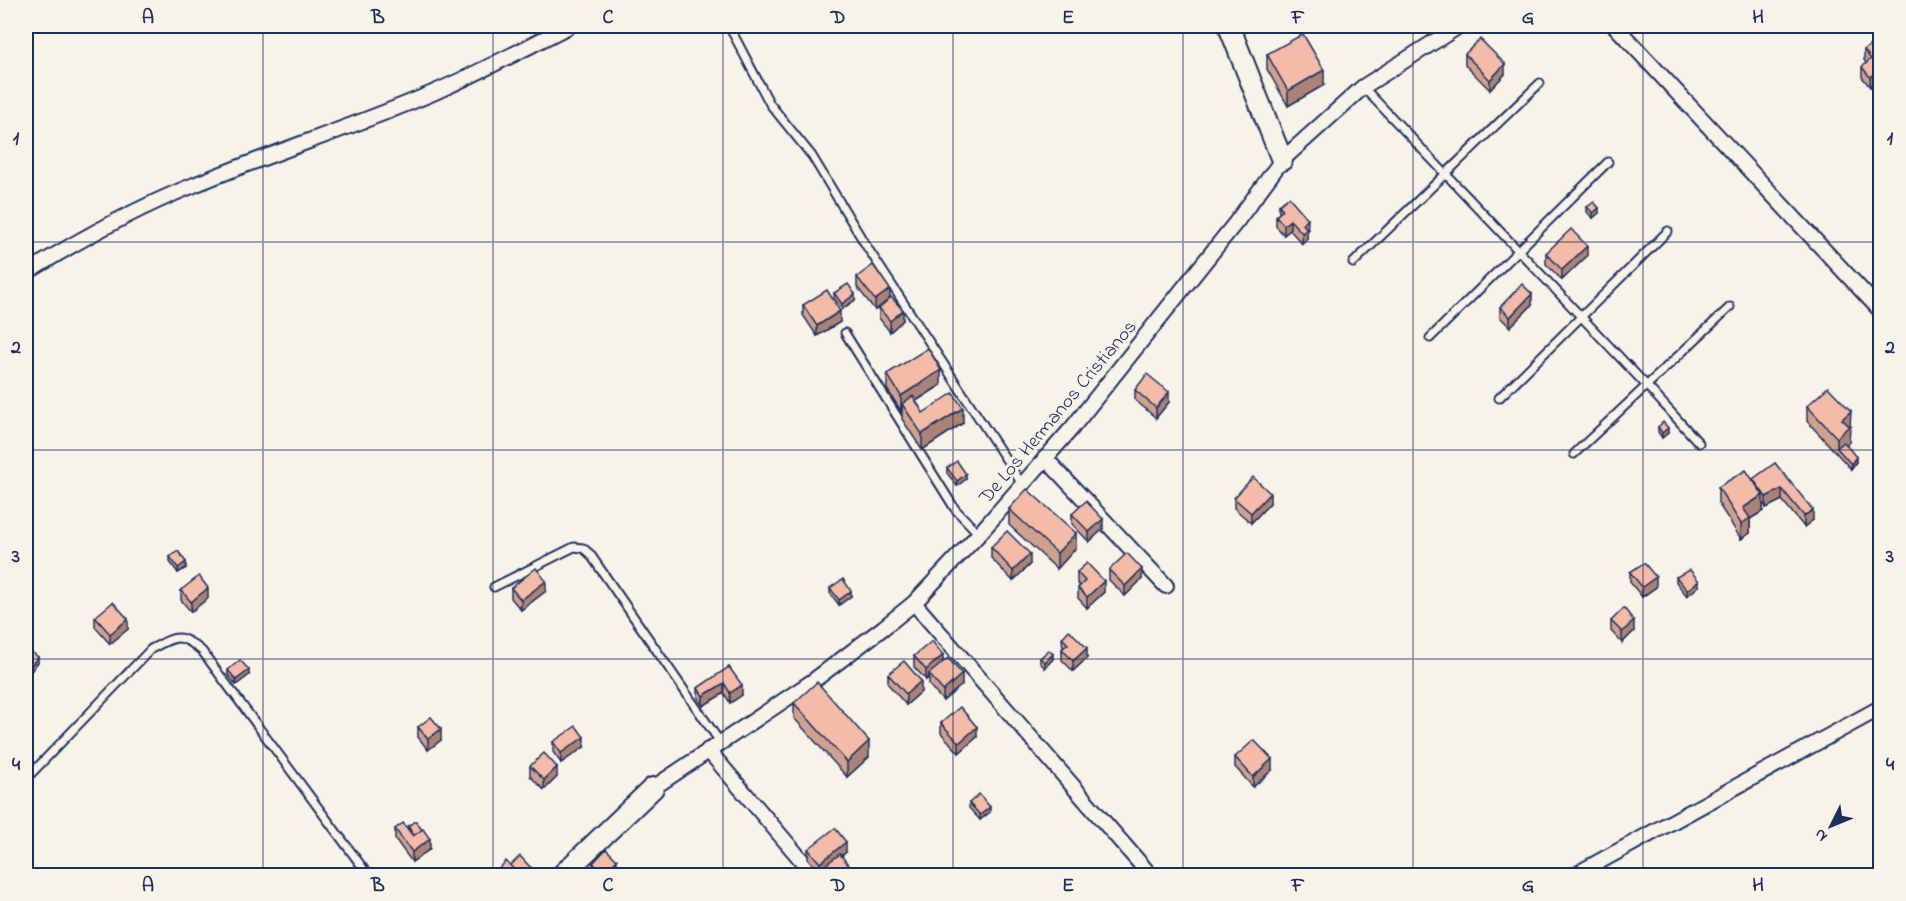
<svg xmlns="http://www.w3.org/2000/svg" width="1906" height="901" viewBox="0 0 1906 901" font-family="'Indie Flower',sans-serif">
	<rect width="100%" height="100%" fill="#f7f3e8"/>
	<filter id="ink" filterUnits="userSpaceOnUse"><feTurbulence type="fractalNoise" baseFrequency=".0167" numOctaves="2"/><feDisplacementMap in="SourceGraphic" scale="12" xChannelSelector="R" yChannelSelector="G"/><feConvolveMatrix kernelMatrix="1 2 1 2 8 2 1 2 1" color-interpolation-filters="sRGB"/></filter>
	<g filter="url(#ink)">
		<g fill="none" stroke-linecap="round" stroke-linejoin="round">
			<g stroke="#1b2f5e" stroke-width="11">
				<g id="lane">
					<polyline points="729,26 770,104 812,156 865,244 1022,484"/>
					<polyline points="1363,87 1647,386 1699,443"/>
					<polyline points="1353,263 1540,83"/>
					<polyline points="845,333 955,509 979,534"/>
					<polyline points="1430,338 1608,162"/>
					<polyline points="1499,398 1668,231"/>
					<polyline points="1574,454 1730,307"/>
					<polyline points="494,587 574,547 583,548 590,554 720,742"/>
					<path d="M26,779L151,649C176,636 179,632 202,651L369,876"/>
				</g>
			</g>
			<g stroke="#1b2f5e" stroke-width="18">
				<g id="street">
					<polyline points="1615,26 1880,310"/>
					<path d="M26,273C80,239 135,209 194,185C274,152 356,126 435,92C481,72 525,48 569,26"/>
					<polyline points="1045,458 1166,586"/>
					<polyline points="914,603 1151,876"/>
					<polyline points="708,750 815,876"/>
					<polyline points="653,788 813,681 883,628 914,603 979,534 1072,428 1237,221 1282,160 1363,87 1459,26"/>
					<polyline points="1573,876 1880,708"/>
				</g>
			</g>
			<g stroke="#1b2f5e" stroke-width="24">
				<g id="secondary">
					<polyline points="1229,26 1282,160"/>
					<polyline points="561,876 653,788"/>
				</g>
			</g>
			<use href="#lane" stroke="#f7f3e8" stroke-width="7"/>
			<use href="#street" stroke="#f7f3e8" stroke-width="14"/>
			<use href="#secondary" stroke="#f7f3e8" stroke-width="20"/>
		</g>
		<g fill="#d1a190" stroke="#1b2f5e" stroke-width="1.5">
			<polygon points="1881,48 1881,79 1870,87 1862,77 1862,67 1866,63 1864,60 1864,50"/>
			<polygon points="1267,54 1324,85 1288,106 1267,69"/>
			<polygon points="1465,54 1505,74 1490,90 1465,65"/>
			<polygon points="1279,205 1308,229 1307,230 1307,239 1302,244 1290,230 1284,235 1276,226 1276,216 1279,213"/>
			<polygon points="1587,207 1599,213 1593,218 1587,212"/>
			<polygon points="1546,253 1587,256 1562,280 1546,264"/>
			<polygon points="857,277 890,298 903,320 890,332 879,318 879,308 884,303 875,310 857,287"/>
			<polygon points="834,293 855,300 842,309 834,298"/>
			<polygon points="803,305 840,322 817,336 803,315"/>
			<polygon points="1532,305 1510,327 1500,317 1500,307"/>
			<polygon points="887,374 941,385 916,401 923,413 963,423 922,450 902,419 902,410 901,411 887,389"/>
			<polygon points="1135,390 1169,402 1156,418 1135,400"/>
			<polygon points="1807,406 1851,426 1849,427 1849,442 1846,445 1856,462 1851,469 1807,421"/>
			<polygon points="1658,427 1668,433 1662,438 1658,432"/>
			<polygon points="1775,463 1813,520 1804,527 1782,500 1766,508 1763,502 1763,511 1750,519 1750,533 1741,539 1718,503 1718,487 1753,481"/>
			<polygon points="947,468 966,479 957,486 947,473"/>
			<polygon points="1234,498 1270,503 1251,523 1234,508"/>
			<polygon points="1009,509 1076,548 1057,569 1009,525"/>
			<polygon points="1072,514 1103,529 1089,542 1072,524"/>
			<polygon points="991,547 1030,564 1013,581 991,558"/>
			<polygon points="170,557 186,568 178,573 170,562"/>
			<polygon points="1109,570 1142,579 1125,596 1109,580"/>
			<polygon points="1077,572 1104,592 1087,608 1078,598 1078,588 1080,586 1077,583"/>
			<polygon points="1630,572 1656,587 1642,597 1630,582"/>
			<polygon points="1676,577 1699,586 1687,596 1676,582"/>
			<polygon points="511,588 546,591 521,610 511,598"/>
			<polygon points="830,588 851,596 839,605 830,593"/>
			<polygon points="181,590 208,598 191,612 181,600"/>
			<polygon points="95,617 128,629 110,644 95,627"/>
			<polygon points="1611,621 1634,631 1622,643 1611,631"/>
			<polygon points="1062,638 1087,658 1073,671 1062,660 1062,649 1063,649"/>
			<polygon points="26,653 38,662 28,675 26,672"/>
			<polygon points="914,656 943,662 962,685 943,701 929,685 929,677 926,680 914,667"/>
			<polygon points="1040,658 1053,659 1045,668 1040,663"/>
			<polygon points="729,667 742,695 730,703 724,693 703,706 698,698 698,688"/>
			<polygon points="228,670 249,675 236,685 228,675"/>
			<polygon points="888,674 921,692 906,705 888,684"/>
			<polygon points="794,703 869,757 847,777 794,718"/>
			<polygon points="941,723 977,737 959,753 941,733"/>
			<polygon points="418,727 441,740 428,750 418,737"/>
			<polygon points="553,742 584,747 561,763 553,752"/>
			<polygon points="1235,757 1272,770 1253,787 1235,767"/>
			<polygon points="530,766 557,777 544,790 530,776"/>
			<polygon points="969,803 990,812 980,820 969,808"/>
			<polygon points="408,826 430,849 412,862 395,839 395,829 408,830"/>
			<polygon points="808,849 846,852 842,856 850,876 821,876 821,872 820,873 808,859"/>
			<polygon points="593,863 617,870 612,876 595,876 593,873"/>
		</g>
		<g fill="#aa8376" stroke="#1b2f5e" stroke-width="1.5">
			<polygon points="1505,64 1505,74 1490,90 1490,80"/>
			<polygon points="1881,68 1881,79 1870,87 1870,77"/>
			<polygon points="1324,70 1324,85 1288,106 1288,91"/>
			<polygon points="1599,208 1599,213 1593,218 1593,213"/>
			<polygon points="1308,219 1307,239 1302,244 1303,224"/>
			<polygon points="1290,220 1290,230 1284,235 1284,225"/>
			<polygon points="1587,246 1587,256 1562,280 1562,270"/>
			<polygon points="890,289 890,299 875,310 875,300"/>
			<polygon points="855,294 855,300 842,309 842,304"/>
			<polygon points="1532,294 1532,305 1510,327 1510,317"/>
			<polygon points="903,310 903,320 890,332 890,321"/>
			<polygon points="840,311 840,322 817,336 817,326"/>
			<polygon points="941,370 941,385 905,408 902,404 902,410 901,411 901,396"/>
			<polygon points="1169,392 1169,402 1156,418 1156,408"/>
			<polygon points="963,408 963,423 922,450 922,434"/>
			<polygon points="1851,411 1849,442 1840,451 1837,448 1837,438 1842,419"/>
			<polygon points="1668,428 1668,433 1662,438 1662,433"/>
			<polygon points="1856,457 1856,462 1851,469 1851,464"/>
			<polygon points="966,474 966,479 957,486 957,481"/>
			<polygon points="1782,489 1782,500 1766,508 1766,497"/>
			<polygon points="1270,493 1270,503 1251,523 1251,513"/>
			<polygon points="1763,495 1763,511 1750,519 1750,533 1741,539 1741,524 1743,508"/>
			<polygon points="1813,510 1813,520 1804,527 1804,516"/>
			<polygon points="1103,519 1103,529 1089,542 1089,532"/>
			<polygon points="1076,533 1076,548 1057,569 1057,553"/>
			<polygon points="1030,554 1030,564 1013,581 1013,571"/>
			<polygon points="186,562 186,568 178,573 178,568"/>
			<polygon points="1142,569 1142,579 1125,596 1125,586"/>
			<polygon points="1656,577 1656,587 1642,597 1642,587"/>
			<polygon points="546,581 546,591 521,610 521,600"/>
			<polygon points="1104,581 1104,592 1087,608 1087,597"/>
			<polygon points="1699,581 1699,586 1687,596 1687,590"/>
			<polygon points="208,588 208,598 191,612 191,602"/>
			<polygon points="851,591 851,596 839,605 839,600"/>
			<polygon points="128,619 128,629 110,644 110,634"/>
			<polygon points="1634,621 1634,631 1622,643 1622,632"/>
			<polygon points="1087,648 1087,658 1073,671 1073,661"/>
			<polygon points="1053,654 1053,659 1045,668 1045,662"/>
			<polygon points="943,655 943,665 929,674 929,677 926,680 926,670"/>
			<polygon points="38,657 38,662 28,675 28,669"/>
			<polygon points="249,670 249,675 236,685 236,680"/>
			<polygon points="962,674 962,685 943,701 943,691"/>
			<polygon points="921,681 921,692 906,705 906,694"/>
			<polygon points="724,683 724,693 703,706 703,696"/>
			<polygon points="742,685 742,695 730,703 730,693"/>
			<polygon points="977,727 977,737 959,753 959,743"/>
			<polygon points="441,729 441,740 428,750 428,739"/>
			<polygon points="584,737 584,747 561,763 561,753"/>
			<polygon points="869,741 869,757 847,777 847,762"/>
			<polygon points="1272,759 1272,770 1253,787 1253,777"/>
			<polygon points="557,767 557,777 544,790 544,780"/>
			<polygon points="990,807 990,812 980,820 980,815"/>
			<polygon points="430,839 430,849 412,862 412,852"/>
			<polygon points="846,842 846,852 823,870 821,868 821,872 820,873 820,863"/>
			<polygon points="617,860 617,870 612,876 604,876 604,874"/>
			<polygon points="850,867 850,876 839,876"/>
			<polygon points="531,868 531,873 529,876 524,876"/>
		</g>
		<g fill="#f3bba8" stroke="#1b2f5e" stroke-width="1.5">
			<polygon points="1303,34 1324,70 1288,91 1267,54"/>
			<polygon points="1480,39 1505,64 1490,80 1465,54"/>
			<polygon points="1875,41 1881,48 1881,68 1870,77 1862,67 1871,59 1864,50"/>
			<polygon points="1289,197 1308,219 1303,224 1307,229 1302,233 1290,220 1284,225 1276,216 1283,210 1279,205"/>
			<polygon points="1594,202 1599,208 1593,213 1587,207"/>
			<polygon points="1571,229 1587,246 1562,270 1546,253"/>
			<polygon points="873,265 890,289 875,300 857,277"/>
			<polygon points="848,284 855,294 842,304 834,293"/>
			<polygon points="1522,284 1532,294 1510,317 1500,307"/>
			<polygon points="827,290 840,311 817,326 803,305"/>
			<polygon points="891,297 903,310 890,321 879,308"/>
			<polygon points="928,348 941,370 901,396 887,374"/>
			<polygon points="1147,374 1169,392 1156,408 1135,390"/>
			<polygon points="1828,387 1851,411 1842,419 1849,426 1837,438 1807,406"/>
			<polygon points="953,393 963,408 922,434 902,404 913,396 923,413"/>
			<polygon points="1663,422 1668,428 1662,433 1658,427"/>
			<polygon points="1844,442 1856,457 1851,464 1837,448"/>
			<polygon points="957,461 966,474 957,481 947,468"/>
			<polygon points="1775,463 1813,510 1804,516 1782,489 1766,497 1753,479"/>
			<polygon points="1746,470 1763,495 1743,508 1750,518 1741,524 1718,487"/>
			<polygon points="1253,477 1270,493 1251,513 1234,498"/>
			<polygon points="1027,489 1076,533 1057,553 1009,509"/>
			<polygon points="1086,501 1103,519 1089,532 1072,514"/>
			<polygon points="1007,531 1030,554 1013,571 991,547"/>
			<polygon points="178,551 186,562 178,568 170,557"/>
			<polygon points="1127,553 1142,569 1125,586 1109,570"/>
			<polygon points="1087,563 1104,581 1087,597 1078,588 1085,581 1077,572"/>
			<polygon points="1644,563 1656,577 1642,587 1630,572"/>
			<polygon points="536,568 546,581 521,600 511,588"/>
			<polygon points="1690,570 1699,581 1687,590 1676,577"/>
			<polygon points="199,576 208,588 191,602 181,590"/>
			<polygon points="843,579 851,591 839,600 830,588"/>
			<polygon points="113,602 128,619 110,634 95,617"/>
			<polygon points="1624,608 1634,621 1622,632 1611,621"/>
			<polygon points="1069,630 1087,648 1073,661 1062,649 1068,644 1062,638"/>
			<polygon points="932,641 943,655 926,670 914,656"/>
			<polygon points="28,649 38,657 28,669 26,667 26,653"/>
			<polygon points="1049,650 1053,654 1045,662 1040,658"/>
			<polygon points="948,658 962,674 943,691 929,674"/>
			<polygon points="240,660 249,670 236,680 228,670"/>
			<polygon points="904,661 921,681 906,694 888,674"/>
			<polygon points="729,667 742,685 730,693 724,683 703,696 698,688"/>
			<polygon points="817,682 869,741 847,762 794,703"/>
			<polygon points="960,707 977,727 959,743 941,723"/>
			<polygon points="431,717 441,729 428,739 418,727"/>
			<polygon points="576,726 584,737 561,753 553,742"/>
			<polygon points="1254,740 1272,759 1253,777 1235,757"/>
			<polygon points="544,753 557,767 544,780 530,766"/>
			<polygon points="979,794 990,807 980,815 969,803"/>
			<polygon points="416,821 422,830 414,836 408,826"/>
			<polygon points="403,823 413,836 423,829 430,839 412,852 395,829"/>
			<polygon points="835,828 846,842 820,863 808,849"/>
			<polygon points="606,849 617,860 604,874 593,863"/>
			<polygon points="840,854 850,867 839,876 827,876 821,868"/>
			<polygon points="520,856 531,868 524,876 520,876 510,866"/>
			<polygon points="506,861 520,876 500,876 496,872"/>
		</g>
	</g>
	<path fill="none" stroke="#1b2f5e" stroke-width="1.5" stroke-opacity="0.55" d="M263,26V876M493,26V876M723,26V876M953,26V876M1183,26V876M1413,26V876M1643,26V876M26,242H1880M26,450H1880M26,659H1880"/>
	<g text-anchor="middle" stroke-width="6" stroke-linejoin="round" paint-order="stroke">
		<g font-size="20" fill="#1b2f5e" stroke="#f7f3e8">
			<text transform="translate(1057 411) rotate(-50)" y="7">De Los Hermanos Cristianos</text>
		</g>
	</g>
	<rect width="1906" height="901" fill="none" stroke="#f7f3e8" stroke-width="66"/>
	<g transform="translate(1831 826) rotate(227)" stroke="#f7f3e8" stroke-width="4.5" paint-order="stroke">
	<path d="M0-4.5L10 22L0 15L-10 22Z" fill="#1b2f5e"/>
	<text y="-9" font-size="16" font-weight="bold" text-anchor="middle" fill="#1b2f5e">N</text>
	</g>
	<rect x="33" y="33" width="1840" height="835" fill="none" stroke="#1b2f5e" stroke-width="2"/>
	<g font-size="20" text-anchor="middle" font-weight="bold" fill="#1b2f5e">
		<text x="148" y="23">A</text>
		<text x="378" y="23">B</text>
		<text x="608" y="23">C</text>
		<text x="838" y="23">D</text>
		<text x="1068" y="23">E</text>
		<text x="1298" y="23">F</text>
		<text x="1528" y="23">G</text>
		<text x="1758" y="23">H</text>
		<text x="16" y="144">1</text>
		<text x="1890" y="144">1</text>
		<text x="16" y="353">2</text>
		<text x="1890" y="353">2</text>
		<text x="16" y="562">3</text>
		<text x="1890" y="562">3</text>
		<text x="16" y="770">4</text>
		<text x="1890" y="770">4</text>
		<text x="148" y="891">A</text>
		<text x="378" y="891">B</text>
		<text x="608" y="891">C</text>
		<text x="838" y="891">D</text>
		<text x="1068" y="891">E</text>
		<text x="1298" y="891">F</text>
		<text x="1528" y="891">G</text>
		<text x="1758" y="891">H</text>
	</g>
</svg>
